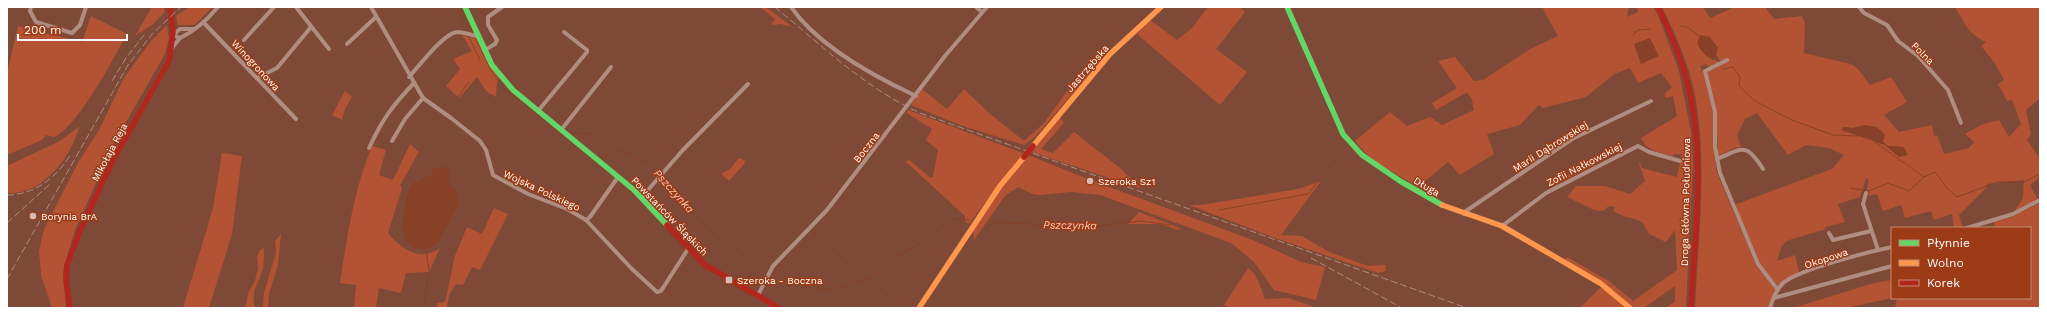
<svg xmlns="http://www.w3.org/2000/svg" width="2047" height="315" viewBox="0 0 2047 315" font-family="'Work Sans',sans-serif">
	<rect width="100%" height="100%" fill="#7e4936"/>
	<g fill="#b45333" fill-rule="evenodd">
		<polygon points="152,7 164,7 165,12 152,25 135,36"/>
		<polygon points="190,7 212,7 195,25 178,25 176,16"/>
		<polygon points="760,7 766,7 792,27 781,24 771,25 775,19"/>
		<polygon points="1208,7 1240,7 1245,12 1216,49 1247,72 1220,105 1137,34 1150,20 1177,40 1192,28"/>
		<path d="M1542,7H1629L1627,17L1638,12L1636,7H1653L1658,15L1679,71L1691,132L1693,164L1686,308H1665L1675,301V286L1644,308H1634L1596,277L1565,260L1567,257L1609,281L1633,301L1677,270L1675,230L1666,242L1649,234L1643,223L1638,220L1623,216L1613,211L1615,207L1609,206L1603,211L1594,210L1567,197L1576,186H1605L1630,194L1645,181L1639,164L1640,163L1642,168L1677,177L1682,154H1674L1672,156C1659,152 1647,151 1641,138L1677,116L1673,96L1666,98L1664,94L1672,87L1661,73L1638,83L1630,68L1614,74L1586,97L1543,108L1539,105L1520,125L1487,134L1494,154L1460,175L1448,162L1418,187L1371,159L1355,141L1390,112L1407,126L1430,117L1442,125L1474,110L1472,100L1467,92L1436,110L1432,103L1457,88L1438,61L1455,57L1474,81L1483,80L1530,49L1558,36Z"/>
		<path d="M1662,7H1703L1710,18L1735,7H1765L1774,19L1802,16L1805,23L1804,53L1851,64L1858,69L1870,85L1891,77L1907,102L1884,115L1899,132L1932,125L1934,136L1937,135L1944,154L1969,148L1974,142L1965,134L1983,124L1999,120L2009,137L2021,124L2012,100L2007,101L1998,84L2004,80L1995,63L1981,46L1986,42C1966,32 1966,25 1955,7H2040V98L2026,110L2031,134L2027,140L2040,159V177L2030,185L2038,200L2014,212L2023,198L2024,180L1987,184V187L1959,215L1962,226L1966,228H1954L1952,214L1934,220L1931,211L1905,218L1901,205L1883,211L1877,194L1869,196L1867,189L1869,180L1866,178L1860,197L1838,204L1845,222L1825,227L1826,229L1789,240L1782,245L1777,261L1795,255L1799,272L1784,280L1778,286L1760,264L1734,205L1832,169L1844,155L1829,148L1806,145L1788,155L1757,113L1745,119L1737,135L1741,147L1734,148L1718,156L1716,108L1707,72L1722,64L1716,54L1718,48L1699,47L1707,56L1719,62L1708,67L1706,64L1700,66L1704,74L1713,113V144L1717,173L1756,265L1775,290L1768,308H1695C1698,238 1708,164 1695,95C1689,64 1676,35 1662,7ZM1844,127L1852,128L1883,142L1888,146L1904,147L1899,157L1885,145L1842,130Z"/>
		<path d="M91,16L127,34C113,59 78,127 54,137L46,135L42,140L7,155V73L18,26L82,42Z"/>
		<polygon points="167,25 169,39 165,54 113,145 75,230 64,266 63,276 66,308 52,308 41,275 39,251 44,229 79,161 99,130 124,78 151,41"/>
		<polygon points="462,35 477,39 499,79 497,82 496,97 486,91 477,77 459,98 446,86 460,69 453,59 472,51"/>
		<polygon points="1090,71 1090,73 1036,136 1024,145 960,125 911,105 922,89 947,109 964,89 989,113 1024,141 1043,124 1071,86 1074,87"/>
		<polygon points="345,91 352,97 345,109 342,120 332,115"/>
		<polygon points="908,110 1023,153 969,224 965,221 965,216 906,162 908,159 931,178 933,176 938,150 926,140 932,129 907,113"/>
		<polygon points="1060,117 1064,123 1041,149 1053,153 1074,132 1120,168 1142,189 1032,152"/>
		<path d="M79,127C71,157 42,196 7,193V166L58,142Z"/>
		<path d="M410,144L419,152L400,185L402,188L388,233C402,250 420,262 440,248L429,272L406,273L401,293L379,288L376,308H354L356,285L340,283C347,237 354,189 372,146L386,150L379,175L393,180Z"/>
		<polygon points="222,153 242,156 232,234 209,308 183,308 213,208"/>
		<polygon points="1028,155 1088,179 1086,183 1091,185 1093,181 1253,240 1301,262 1325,267 1316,300 1274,290 1254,262 1231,243 1100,195 1071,192 1040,195 1032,194 1018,187 1005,196 974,240 973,229 1002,188"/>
		<polygon points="739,158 744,160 745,163 729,181 721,174 730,169"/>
		<polygon points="1592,159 1595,165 1552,186"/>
		<polygon points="1321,181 1281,235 1302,236 1329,252 1368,266 1386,265 1385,271 1378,273 1278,239 1189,205 1201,205 1298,189"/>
		<polygon points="2040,203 2040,308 1895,308 1897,298 2030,298 2030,228 1995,228 1994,222 2012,217"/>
		<polygon points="494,208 508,214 480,270 472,267 463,285 456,284 449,295 447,308 437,308 437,303 445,302 455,256 467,227 482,234"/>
		<polygon points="1139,212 1180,228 1179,230 1161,224 1128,224"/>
		<polygon points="281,234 278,265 269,294 268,308 263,308 264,293 276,252 275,241"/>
		<path d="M264,248C264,254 264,262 263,268C259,283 250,292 255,308H245L249,291L255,281L258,268L257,256L260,250Z"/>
		<path d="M1248,268C1258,274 1261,289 1265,299L1289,298L1317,308H1228L1224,305Z"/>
		<polygon points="1892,280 1892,298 1846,308 1793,308 1874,283"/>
		<polygon points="1600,288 1604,289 1628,308 1580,308"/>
	</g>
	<g fill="#884126">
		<path d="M1700,35L1710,37L1718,48L1714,60C1709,59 1699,50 1698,44C1697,42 1699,38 1700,35Z"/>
		<polygon points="1650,38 1659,56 1641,64 1634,44"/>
		<polygon points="1865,125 1877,127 1885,135 1883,142 1888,146 1904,147 1908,155 1899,157 1885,145 1841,130 1844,127 1852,128"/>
		<polygon points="447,167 450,174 448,183 456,191 459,204 437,244 426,249 415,248 407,242 402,228 405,204 409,190 413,183 432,175 434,168"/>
	</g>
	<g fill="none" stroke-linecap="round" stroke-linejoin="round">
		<g stroke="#884126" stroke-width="1">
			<polyline points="457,7 468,32"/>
			<polyline points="461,7 472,33"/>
			<polyline points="1681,26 1687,27 1699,36"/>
			<polyline points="1633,35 1638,30 1650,29"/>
			<polyline points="469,37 480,60"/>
			<polyline points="476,39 491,71 503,87 607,172"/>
			<polyline points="1723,69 1733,67 1740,77 1739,86 1755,101 1792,120 1833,135 1857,136"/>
			<polyline points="458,97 469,82"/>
			<polyline points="572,133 593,134 610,147 647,162 658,175"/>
			<polyline points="1876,143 1924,177 1935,172 1947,188 1957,197 1998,182 2024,182 2040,174"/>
			<polyline points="660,177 678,194 712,233 766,270"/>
			<polyline points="620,182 645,205"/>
			<polyline points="1851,188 1868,191 1888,183 1909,191 1924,177"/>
			<polyline points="1219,210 1308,194 1340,154"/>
			<polyline points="992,222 1089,227 1141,221 1171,225"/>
			<polyline points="665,226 685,250"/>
			<polyline points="811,231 867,279 905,308"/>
			<polyline points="687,253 695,262"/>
			<polyline points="699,265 705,270"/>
			<polyline points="771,272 816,290 833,289 869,278 883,264 914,247 952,219 969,220"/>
			<polyline points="721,280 755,297"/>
			<polyline points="423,308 429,271 426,249"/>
		</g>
		<g stroke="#af8d81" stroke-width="4">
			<polyline points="31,7 30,11 36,22 72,33 80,25 86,7"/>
			<polyline points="296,7 329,49"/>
			<polyline points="371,7 423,98 451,118 480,141 486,150 493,175 528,194 567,209 586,220 632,269 657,292 661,291 688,249"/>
			<path d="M791,7C818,46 873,76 916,96"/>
			<polyline points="976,7 982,12"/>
			<polyline points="1859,7 1864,13 1887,25 1898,41 1918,56 1948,90 1961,123"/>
			<polyline points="204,23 296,119"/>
			<path d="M195,29H180L173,35L180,38C195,31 207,20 218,7"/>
			<polyline points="244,40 274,7"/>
			<polyline points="347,44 376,17"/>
			<polyline points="172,48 180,38"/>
			<polyline points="485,50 495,44 497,40 488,25 488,17 502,7"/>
			<polyline points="1727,60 1705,71 1715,112 1715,147 1720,173 1758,264 1778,290"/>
			<path d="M409,77C419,66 444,33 457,32C464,32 472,35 479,37"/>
			<polyline points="257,78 277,68 311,27"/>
			<polyline points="538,111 587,52 587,50 564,32"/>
			<polyline points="561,130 611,67"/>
			<polyline points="392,141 405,119 423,98"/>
			<path d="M369,148C382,120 392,106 414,83"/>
			<path d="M1717,159C1743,148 1746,142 1763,169"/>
			<polyline points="1866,193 1863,204 1878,250"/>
			<polyline points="641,198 682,151 748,84"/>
			<polyline points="1464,214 1466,211 1572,139 1651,101"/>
			<polyline points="586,220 590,217 618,177"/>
			<polyline points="1502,226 1546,193 1638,146 1649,152 1680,161"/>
			<polyline points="1967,228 2013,214 2040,200"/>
			<polyline points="1829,233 1833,240 1871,231"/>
			<polyline points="758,295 773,266 827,210 945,56 987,7"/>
			<polyline points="1774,298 1892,266"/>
			<path d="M1770,308C1773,299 1776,290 1783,283C1800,269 1868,252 1892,247"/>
		</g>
		<g stroke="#63d668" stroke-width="5.5">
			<polyline points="465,7 492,65 513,90 634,190 667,225"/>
			<polyline points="1287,7 1343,134 1362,155 1400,181 1442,205"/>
		</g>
		<g stroke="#ff974d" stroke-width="5.5">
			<polyline points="1033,146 1110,54 1161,7"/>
			<polyline points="1442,205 1502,226 1600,283 1630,308"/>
			<polyline points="919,308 1000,186 1024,157"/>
		</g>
		<g stroke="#b3261e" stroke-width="5.5">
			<path d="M1658,7C1670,31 1680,55 1687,81C1706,154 1695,233 1691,308"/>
			<polyline points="667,225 705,265 779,308"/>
			<polyline points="70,308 66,279 67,265 79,233 113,160 169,61 173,32 170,7"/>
		</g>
		<g stroke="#ae8c80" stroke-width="1" stroke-dasharray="7 3" stroke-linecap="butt">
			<path d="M775,7C821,45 865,88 920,113L1467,308"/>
			<polyline points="112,81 126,58 144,35"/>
			<path d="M7,195C35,195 57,177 71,154"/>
			<polyline points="7,223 50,184"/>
			<polyline points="1311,258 1402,308"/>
			<polyline points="7,279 128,65 153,33 181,7"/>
		</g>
		<polyline stroke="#b3261e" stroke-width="5.5" points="1024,157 1033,146"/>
	</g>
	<g fill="#d2bfb9" stroke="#9d3b17" stroke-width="1.5">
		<circle cx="1090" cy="181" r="4"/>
		<circle cx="33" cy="216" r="4"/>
		<rect x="725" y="276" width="8" height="8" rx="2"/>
	</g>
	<g text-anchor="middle" stroke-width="3" stroke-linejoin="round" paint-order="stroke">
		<g font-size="10" fill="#fff" stroke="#9d3b17">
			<text transform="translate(1923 53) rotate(45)" y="4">Polna</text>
			<text transform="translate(256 65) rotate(47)" y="4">Winogronowa</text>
			<text transform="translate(1087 68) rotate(-49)" y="4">Jastrzębska</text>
			<text transform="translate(1550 146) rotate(-32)" y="4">Marii Dąbrowskiej</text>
			<text transform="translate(866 147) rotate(-52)" y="4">Boczna</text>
			<text transform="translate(109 152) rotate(-62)" y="4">Mikołaja Reja</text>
			<text transform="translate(1584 164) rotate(-27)" y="4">Zofii Nałkowskiej</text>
			<text transform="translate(1427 186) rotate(30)" y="4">Długa</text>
			<text transform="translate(542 190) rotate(25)" y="4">Wojska Polskiego</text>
			<text transform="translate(1685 202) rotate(-89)" y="4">Droga Główna Południowa</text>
			<text transform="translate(670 216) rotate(46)" y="4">Powstańców Śląskich</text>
			<text transform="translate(1826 258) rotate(-18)" y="4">Okopowa</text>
		</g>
		<g font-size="10" fill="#fff" stroke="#9d3b17" text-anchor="start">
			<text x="1098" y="185">Szeroka Sz1</text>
			<text x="41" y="220">Borynia BrA</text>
			<text x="737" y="284">Szeroka - Boczna</text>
		</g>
		<g font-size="11" font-style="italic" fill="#f9cbbb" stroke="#9d3b17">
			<text transform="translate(674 191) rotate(48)" y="4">Pszczynka</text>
			<text transform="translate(1070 225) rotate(1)" y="4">Pszczynka</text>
		</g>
	</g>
	<rect width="2047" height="315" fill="none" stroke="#ffffff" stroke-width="16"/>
	<rect x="1891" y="227" width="140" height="72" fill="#9d3b17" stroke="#c48974"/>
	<rect x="1899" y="240" width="20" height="6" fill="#63d668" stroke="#c48974"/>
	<text x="1927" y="247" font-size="12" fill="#ffffff">Płynnie</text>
	<rect x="1899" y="260" width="20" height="6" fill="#ff974d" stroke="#c48974"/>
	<text x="1927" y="267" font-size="12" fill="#ffffff">Wolno</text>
	<rect x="1899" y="280" width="20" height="6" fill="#b3261e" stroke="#c48974"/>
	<text x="1927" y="287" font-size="12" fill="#ffffff">Korek</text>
	<path d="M18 34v6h109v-6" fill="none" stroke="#ffffff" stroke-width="2"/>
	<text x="24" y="34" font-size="12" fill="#ffffff" stroke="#9d3b17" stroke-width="3" paint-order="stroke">200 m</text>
</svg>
